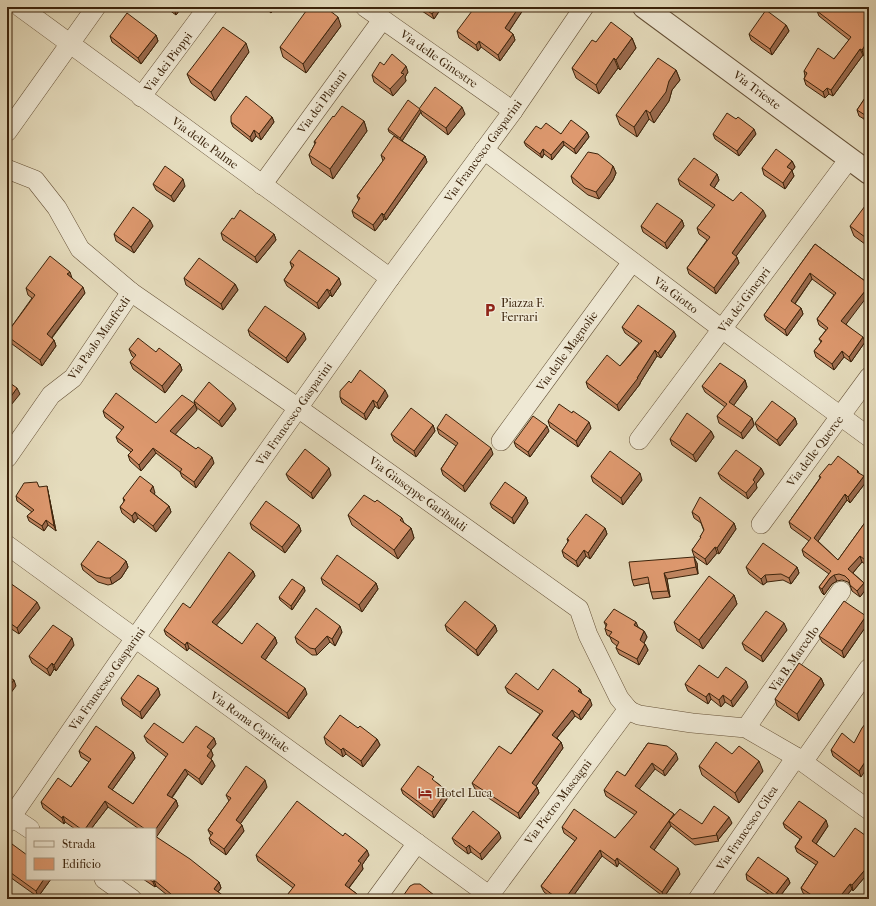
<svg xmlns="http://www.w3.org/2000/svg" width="876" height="906" viewBox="0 0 876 906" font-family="'IM FELL French Canon',serif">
	<rect width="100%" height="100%" fill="#e6ddbe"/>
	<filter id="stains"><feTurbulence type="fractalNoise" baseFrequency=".005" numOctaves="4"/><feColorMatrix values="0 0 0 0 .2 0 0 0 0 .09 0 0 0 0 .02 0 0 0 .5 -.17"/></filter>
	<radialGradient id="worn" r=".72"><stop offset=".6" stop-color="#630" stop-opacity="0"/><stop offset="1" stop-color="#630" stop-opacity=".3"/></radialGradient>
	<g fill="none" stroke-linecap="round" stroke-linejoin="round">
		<g stroke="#665238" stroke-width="20">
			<g id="minor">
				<polyline points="20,7 390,278"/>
				<polyline points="365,7 513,111"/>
				<polyline points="141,97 208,7"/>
				<polyline points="7,132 96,7"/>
				<polyline points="484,150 722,329 869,437"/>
				<polyline points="7,169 35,180 57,208 80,249 131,292 284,398 579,609 588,635 619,698 628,709 632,712 639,715 692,723 746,728 796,757 869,810"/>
				<polyline points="262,185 382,20"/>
				<polyline points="639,440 849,159"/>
				<polyline points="501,441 632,262"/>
				<polyline points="7,458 51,395 73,378 131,292"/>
				<polyline points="761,524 869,377"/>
				<polyline points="7,545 494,899"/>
				<polyline points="746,728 841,591"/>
				<polyline points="803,762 869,668"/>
				<polyline points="12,817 30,829"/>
				<polyline points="7,823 124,654 390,278 513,111 584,7"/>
				<polyline points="104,879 132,899"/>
				<polyline points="489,896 628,709"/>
				<polyline points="376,899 417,843"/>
				<polyline points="698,899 796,757"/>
			</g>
		</g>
		<g stroke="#665238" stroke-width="24">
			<polyline id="tertiary" points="644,7 869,173"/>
		</g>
		<use href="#minor" stroke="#efe9d5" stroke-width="19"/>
		<use href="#tertiary" stroke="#efe9d5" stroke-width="22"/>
	</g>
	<g fill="#bf845f" stroke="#3b230b">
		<polygon points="165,7 182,7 176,15"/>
		<polygon points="264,7 276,7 271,13"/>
		<polygon points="416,7 442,7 434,19"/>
		<polygon points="525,7 509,31 513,34 515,40 500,61 481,47 478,51 459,38 457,31"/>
		<polygon points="526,7 534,7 532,11"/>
		<polygon points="869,7 869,48 864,56 863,55 833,96 829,94 825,98 806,85 804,79 805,76 804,71 834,59 849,40 819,16 817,11 847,11"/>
		<polygon points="786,25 789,31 772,55 751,40 749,34"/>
		<polygon points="341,26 306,73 283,57 280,47"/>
		<polygon points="156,35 158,41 141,64 112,42 110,36"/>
		<polygon points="632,38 636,48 620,70 618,68 599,94 576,78 572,68 596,42"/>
		<polygon points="249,52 215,101 191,83 187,74"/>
		<polygon points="384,65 408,72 405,77 406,81 393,96 374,82 372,75"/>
		<polygon points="676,70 680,80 672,90 669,101 654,123 649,119 637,137 620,125 616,115"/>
		<polygon points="869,92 869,126 866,124 864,119 859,116 857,110"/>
		<polygon points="420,109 465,114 448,135 422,115 421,112 402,141 425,156 427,162 386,220 384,219 375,231 354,217 352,211 359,201 357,196 383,161 381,155 398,138 389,132 388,129"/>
		<polygon points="272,117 274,122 261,140 256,136 252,142 233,127 231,122"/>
		<polygon points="334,117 364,121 367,131 333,179 312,164 309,155 315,144 314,142"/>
		<polygon points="736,119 756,134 739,156 715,139 713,134"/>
		<polygon points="541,129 561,134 587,132 589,137 576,154 564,145 552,160 544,154 542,158 526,146 524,142"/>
		<polygon points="792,161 795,167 792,171 794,176 785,189 764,175 762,168"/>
		<polygon points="613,166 616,173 613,180 599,199 588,195 573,183 571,176"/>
		<polygon points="717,174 719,180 714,188 733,201 766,216 736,256 739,263 716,294 689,274 687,268 707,240 699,234 697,228 713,208 680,185 678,179"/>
		<polygon points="153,184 185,186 174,202 156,190"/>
		<polygon points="869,209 869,247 854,236 850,226"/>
		<polygon points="682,220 684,226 667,249 643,232 641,226"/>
		<polygon points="153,226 134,253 116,241 114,234"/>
		<polygon points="221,233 274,234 276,240 257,263 223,240"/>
		<polygon points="815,244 869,284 846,324 865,342 851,362 844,357 834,370 816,357 814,351 821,342 819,339 826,330 819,325 817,319 834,295 812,279 795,304 801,308 803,314 787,336 766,320 764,315"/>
		<polygon points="290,262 341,284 332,297 330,295 319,309 287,286 284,280 292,268"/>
		<polygon points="72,278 85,293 52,338 54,340 56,346 42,366 8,341 7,339 7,333 32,298 28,295 26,288"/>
		<polygon points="184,278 235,284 238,290 223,310 186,285"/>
		<polygon points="622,327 676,336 661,358 657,356 640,383 640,384 619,411 588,388 586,382 620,366 639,343 625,333"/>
		<polygon points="248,330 306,339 288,363 250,336"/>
		<polygon points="129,349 180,364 182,370 165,393 133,369 130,362 134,358 132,356"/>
		<polygon points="745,380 747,387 733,406 752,418 754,425 743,439 719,423 717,416 725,407 705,392 702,386"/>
		<polygon points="351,383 388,396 379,409 375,406 366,420 342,403 340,397"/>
		<polygon points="194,401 236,409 222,427 196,407"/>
		<polygon points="195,404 197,410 175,434 214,463 196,488 182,477 180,472 156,453 141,471 130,461 128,455 131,452 118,442 116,437 122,430 105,417 103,411 156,423"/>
		<polygon points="572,413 591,428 578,447 550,427 548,421"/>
		<polygon points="795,418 797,424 780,446 758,430 755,423"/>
		<polygon points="433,425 435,431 416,457 394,441 391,434"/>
		<polygon points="437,428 493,454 465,492 443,475 441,469 456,446 439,434"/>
		<polygon points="549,431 530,457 516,447 514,442"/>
		<polygon points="711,431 714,437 696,462 672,445 670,439"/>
		<polygon points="831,465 858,471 859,473 866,482 850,503 847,500 818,541 838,560 869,517 869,567 862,562 853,573 864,583 866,589 860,597 852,591 850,585 848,582 842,580 837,581 832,584 824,595 822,593 819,587 829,574 804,556 802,550 809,541 791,528 789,522 820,478 819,476"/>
		<polygon points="761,468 764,474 756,484 757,488 748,499 721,479 718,473"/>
		<polygon points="286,474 331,475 313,499 289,480"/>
		<polygon points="591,476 642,480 623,505 593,482"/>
		<polygon points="39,487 48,491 56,531 48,525 44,531 29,521 27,516 32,512 17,501 16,496"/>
		<polygon points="155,493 154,494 169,506 171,512 156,532 138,518 134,523 122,513 120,507 124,502 123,498"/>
		<polygon points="526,497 528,503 514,524 492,508 490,503"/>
		<polygon points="375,502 402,518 404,523 411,528 414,538 398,559 352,525 348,515"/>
		<polygon points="692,512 734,523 736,529 719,554 717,553 707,565 694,556 692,550 701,538 700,537 704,531 701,523 694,518"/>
		<polygon points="250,523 299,525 301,531 285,553 252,529"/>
		<polygon points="605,528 607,534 590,559 586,556 578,567 564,557 562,551 568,542 567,539"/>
		<polygon points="126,561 128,567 121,578 112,584 108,585 98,582 83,570 81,564"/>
		<polygon points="697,563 698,574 667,579 670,597 653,599 651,592 649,583 634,586 632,580"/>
		<polygon points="746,567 797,567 799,573 791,584 783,580 767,582 763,585 749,574"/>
		<polygon points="253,571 255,576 226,614 216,625 242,644 275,637 277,643 265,660 307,694 289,719 189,648 187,651 166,635 164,630 190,608"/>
		<polygon points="321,578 376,583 378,589 362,612 323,584"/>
		<polygon points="304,587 305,591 292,610 280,600 279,597"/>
		<polygon points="7,588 40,608 19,634 7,626"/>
		<polygon points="734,595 737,604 703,649 677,631 674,622"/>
		<polygon points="604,622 638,627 644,631 647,637 644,643 645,644 648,650 639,665 619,654 616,648 617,646 612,642 610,637 607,635 605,629 606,626"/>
		<polygon points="869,622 844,658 822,642 819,636"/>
		<polygon points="445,625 495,625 497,631 478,656 447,631"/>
		<polygon points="787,630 763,662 745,650 742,643"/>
		<polygon points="342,632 335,646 330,642 317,655 312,655 297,643 295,637"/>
		<polygon points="74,645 56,671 54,669 50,676 32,663 29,656"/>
		<polygon points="718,678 748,687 733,707 725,702 721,707 711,699 708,704 688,691 685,684"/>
		<polygon points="821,678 824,685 799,721 777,706 775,699"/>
		<polygon points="505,687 538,690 580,689 582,694 592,705 581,720 575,716 557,738 561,742 563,748 536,786 537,787 539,793 520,819 475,789 472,783 511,754 540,714 508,693"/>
		<polygon points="158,688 160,695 142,719 123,705 121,698"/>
		<polygon points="358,728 377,739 380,745 363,767 346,754 343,757 326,744 324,737"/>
		<polygon points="144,736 183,743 214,738 216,744 211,750 213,755 211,759 212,760 215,766 202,785 188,774 172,798 176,800 178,806 156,837 219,882 221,888 218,892 228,899 172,899 156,886 155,887 143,879 155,879 155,829 139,829 108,807 91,829 75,829 65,822 64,824 43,808 41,802 71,787 89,762 81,757 79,751 133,752 135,758 112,790 133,804 166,757 147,742"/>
		<polygon points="7,739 9,747 7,748"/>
		<polygon points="648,743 678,759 665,776 655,769 639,789 674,814 674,815 702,824 732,823 718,840 719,841 695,845 671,826 654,850 680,874 664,897 619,863 617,867 602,856 571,899 553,899 544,892 541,886 575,841 564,833 562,827 615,838 635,815 606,796 604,790 625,776"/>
		<polygon points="854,743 861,777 833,756 831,750"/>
		<polygon points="699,766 763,771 739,803 702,775"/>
		<polygon points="436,782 447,791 449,796 434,818 403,794 401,789"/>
		<polygon points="267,787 240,824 244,831 226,855 211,844 209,838 211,836 208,830 229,801 226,795"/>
		<polygon points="783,823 828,826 816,844 834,857 869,838 869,872 853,891 852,889 844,899 811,899 803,893 801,888 816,865 797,852 795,847 800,839 785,828"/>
		<polygon points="343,836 369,855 362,865 363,869 349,888 357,894 359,899 284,899 293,888 258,861 256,855"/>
		<polygon points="452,838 501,838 482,860 471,852 468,854 455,844"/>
		<polygon points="7,852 51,879 38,897 7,875"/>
		<polygon points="746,874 788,878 790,883 778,899 776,899 747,880"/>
	</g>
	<g fill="#9b6b4e" stroke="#3b230b">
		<polygon points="175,7 182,7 176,15 174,9"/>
		<polygon points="269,7 276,7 271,13"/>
		<polygon points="437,7 442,7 434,19 432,14"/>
		<polygon points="519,7 525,7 507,34 505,28"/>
		<polygon points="530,7 534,7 532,11"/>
		<polygon points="338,17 341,26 306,73 303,64"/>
		<polygon points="786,25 789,31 772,55 770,49"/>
		<polygon points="513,34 515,40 500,61 498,55"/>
		<polygon points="156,35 158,41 141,64 138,58"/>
		<polygon points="632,38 636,48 620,70 616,60"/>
		<polygon points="869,39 869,48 864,56 862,50"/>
		<polygon points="479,41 481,47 478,51 476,45"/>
		<polygon points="246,43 249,52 215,101 211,92"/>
		<polygon points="860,49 863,55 833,96 831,90"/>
		<polygon points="614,58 618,68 599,94 596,85"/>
		<polygon points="406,66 408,72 405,77 406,81 393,96 390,89"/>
		<polygon points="676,70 680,80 672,90 669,101 654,123 650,113 669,81"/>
		<polygon points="827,88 829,94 825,98 823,92"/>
		<polygon points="462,107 465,114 448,135 446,128"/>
		<polygon points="419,109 421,112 402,141 400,138"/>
		<polygon points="646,110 649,119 637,137 634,127"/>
		<polygon points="272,117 274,122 261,140 259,134"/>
		<polygon points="364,121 367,131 333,179 330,169"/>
		<polygon points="754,129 756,134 739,156 737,151"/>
		<polygon points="254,130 256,136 252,142 250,137"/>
		<polygon points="587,132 589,137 576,154 574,149"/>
		<polygon points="563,141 564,145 552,160 551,155"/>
		<polygon points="543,149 544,154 542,158 540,154"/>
		<polygon points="425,156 427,162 386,220 384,215"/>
		<polygon points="792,161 795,167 792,171 794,176 785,189 783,183 787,167"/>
		<polygon points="613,166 616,173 613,180 599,199 596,192"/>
		<polygon points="717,174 719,180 712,191 710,185"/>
		<polygon points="183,179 185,186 174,202 171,196"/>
		<polygon points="763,210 766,216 734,259 732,253"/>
		<polygon points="382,213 384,219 375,231 373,225"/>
		<polygon points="150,220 153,226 134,253 131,247"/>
		<polygon points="682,220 684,226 667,249 665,243"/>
		<polygon points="274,234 276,240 257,263 255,257"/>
		<polygon points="737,257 739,263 716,294 714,288"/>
		<polygon points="70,272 72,278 67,274"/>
		<polygon points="810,273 812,279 793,306 791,301"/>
		<polygon points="339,278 341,284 332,297 330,291"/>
		<polygon points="235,284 238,290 223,310 221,304"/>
		<polygon points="869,286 869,294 844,327 841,321"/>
		<polygon points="83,287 85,293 49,341 47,334"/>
		<polygon points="327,289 330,295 319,309 317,303"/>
		<polygon points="801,308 803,314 787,336 785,330"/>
		<polygon points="674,331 676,336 661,358 658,353"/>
		<polygon points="304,333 306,339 288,363 286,358"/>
		<polygon points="863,337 865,342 851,362 849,357"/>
		<polygon points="54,340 56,346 42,366 40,360"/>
		<polygon points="655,350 657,356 640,383 640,384 619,411 617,405 637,378"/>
		<polygon points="842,351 844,357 834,370 832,364"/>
		<polygon points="180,364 182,370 165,393 162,386"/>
		<polygon points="745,380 747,387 731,409 729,402"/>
		<polygon points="17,388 20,394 7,410 7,402"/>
		<polygon points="385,390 388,396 379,409 377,403"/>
		<polygon points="373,400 375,406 366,420 364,414"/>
		<polygon points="233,403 236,409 222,427 219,421"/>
		<polygon points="195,404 197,410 173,437 170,431"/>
		<polygon points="752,418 754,425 743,439 741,433"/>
		<polygon points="795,418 797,424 780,446 777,440"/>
		<polygon points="589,422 591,428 578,447 576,441"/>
		<polygon points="433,425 435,431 416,457 414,451"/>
		<polygon points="547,426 549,431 530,457 528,452"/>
		<polygon points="711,431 714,437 696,462 693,455"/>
		<polygon points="153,448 156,453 141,471 139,465"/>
		<polygon points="491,448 493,454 465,492 463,486"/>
		<polygon points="212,457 214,463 196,488 194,482"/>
		<polygon points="329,468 331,475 313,499 311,493"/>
		<polygon points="761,468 764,474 756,484 757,488 748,499 746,493 753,480"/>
		<polygon points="640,473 642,480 623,505 621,498"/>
		<polygon points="864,476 866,482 850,503 848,497"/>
		<polygon points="47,486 56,531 54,526"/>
		<polygon points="153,486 155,493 152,497 150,491"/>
		<polygon points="845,494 847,500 816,544 814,538"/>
		<polygon points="526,497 528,503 514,524 512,518"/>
		<polygon points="169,506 171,512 156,532 153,526"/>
		<polygon points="135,512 138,518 134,523 132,516"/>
		<polygon points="46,520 48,525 44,531 42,526"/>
		<polygon points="734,523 736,529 719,554 717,548"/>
		<polygon points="299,525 301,531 285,553 282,547"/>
		<polygon points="411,528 414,538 398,559 394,550"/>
		<polygon points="605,528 607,534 590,559 588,553"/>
		<polygon points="715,547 717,553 707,565 705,559"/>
		<polygon points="584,550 586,556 578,567 576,561"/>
		<polygon points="860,556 862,562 851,575 848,569"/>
		<polygon points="694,557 697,563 698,574 696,567"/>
		<polygon points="126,561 128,567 121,578 112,584 110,578"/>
		<polygon points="797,567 799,573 791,584 789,578"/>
		<polygon points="253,571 255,576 226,614 214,628 212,622"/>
		<polygon points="664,573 667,579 670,597 668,591"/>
		<polygon points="765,575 767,582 763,585 761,579"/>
		<polygon points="834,575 837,581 832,584 824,595 822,589 830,578"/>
		<polygon points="376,583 378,589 362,612 359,605"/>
		<polygon points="864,583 866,589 860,597 857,591"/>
		<polygon points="304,587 305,591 292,610 291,606"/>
		<polygon points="734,595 737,604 703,649 699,640"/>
		<polygon points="37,602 40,608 19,634 17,628"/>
		<polygon points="866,616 869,622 844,658 842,651"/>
		<polygon points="636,622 639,629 634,625"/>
		<polygon points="784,623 787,630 763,662 761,656"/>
		<polygon points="495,625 497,631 478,656 476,650"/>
		<polygon points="340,626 342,632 335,646 332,639"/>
		<polygon points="644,631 647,637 642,647 640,640"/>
		<polygon points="327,636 330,642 317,655 315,649"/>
		<polygon points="275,637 277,643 263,663 261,657"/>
		<polygon points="72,638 74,645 56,671 54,665"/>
		<polygon points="187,642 189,648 187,651 185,645"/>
		<polygon points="645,644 648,650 639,665 637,659"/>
		<polygon points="52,663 54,669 50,676 47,669"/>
		<polygon points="821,678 824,685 799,721 797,714"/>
		<polygon points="14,680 16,686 7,698 7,689"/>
		<polygon points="746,681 748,687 733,707 731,701"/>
		<polygon points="158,688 160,695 142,719 140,712"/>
		<polygon points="305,688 307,694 289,719 287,713"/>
		<polygon points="580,689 582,694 578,691"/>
		<polygon points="709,693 711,699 708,704 706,697"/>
		<polygon points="723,695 725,702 721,707 719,700"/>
		<polygon points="590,699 592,705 581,720 579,715"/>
		<polygon points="572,710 575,716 554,741 552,735"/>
		<polygon points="214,738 216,744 211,750 213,755 209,762 207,756 207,747"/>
		<polygon points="377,739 380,745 363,767 361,761"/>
		<polygon points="561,742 563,748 534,789 532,783"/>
		<polygon points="343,748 346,754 343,757 341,750"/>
		<polygon points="133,752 135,758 110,793 108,787"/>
		<polygon points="676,753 678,759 665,776 663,771"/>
		<polygon points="869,756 869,765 861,777 859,771"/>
		<polygon points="212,760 215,766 202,785 199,779"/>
		<polygon points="759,761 763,771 739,803 735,793"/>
		<polygon points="652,763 655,769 637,792 635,786"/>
		<polygon points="185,769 188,774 169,801 167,795"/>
		<polygon points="265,780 267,787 238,827 236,820"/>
		<polygon points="537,787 539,793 520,819 518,813"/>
		<polygon points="447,791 449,796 434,818 432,812"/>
		<polygon points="176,800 178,806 155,839 155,830"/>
		<polygon points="105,801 108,807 91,829 85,829"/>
		<polygon points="674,814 676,820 669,821 671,826 652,853 650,847"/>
		<polygon points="63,816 65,822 64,824 62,818"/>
		<polygon points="729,817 732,823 718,840 717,835 716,834"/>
		<polygon points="826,820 828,826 814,847 812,841"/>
		<polygon points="242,825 244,831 226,855 224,849"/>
		<polygon points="499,832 501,838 482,860 480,854"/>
		<polygon points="469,845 471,852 468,854 466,848"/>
		<polygon points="367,850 369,855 362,865 363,869 347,890 345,885 358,861"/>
		<polygon points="600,850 602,856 571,899 565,899"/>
		<polygon points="617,858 619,863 617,867 615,861"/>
		<polygon points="869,865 869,872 853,891 852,885"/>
		<polygon points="678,868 680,874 664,897 662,892"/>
		<polygon points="788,878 790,883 778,899 777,899 775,895"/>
		<polygon points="44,879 51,879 38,897 36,891"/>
		<polygon points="154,880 156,886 155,887 153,882"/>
		<polygon points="219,882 221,888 216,894 214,889"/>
		<polygon points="850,884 852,889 844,899 838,899"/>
		<polygon points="357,894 359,899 354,899"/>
	</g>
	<g fill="#de996f" stroke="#3b230b">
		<polygon points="309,7 325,7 338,17 303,64 280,47"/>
		<polygon points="422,7 437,7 432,14"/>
		<polygon points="475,7 519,7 505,28 513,34 498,55 479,41 476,45 457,31"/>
		<polygon points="820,7 840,7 847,11 850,7 869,7 869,39 862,50 860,49 831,90 827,88 823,92 804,79 807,73 804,71 818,48 834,59 851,37 817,11"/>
		<polygon points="766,10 786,25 770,49 749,34"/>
		<polygon points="127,13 156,35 138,58 110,36"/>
		<polygon points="611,22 632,38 616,60 614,58 596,85 572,68 592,40 596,42"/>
		<polygon points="223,27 246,43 211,92 187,74"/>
		<polygon points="392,54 406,66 401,73 404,74 390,89 372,75 380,62 384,65"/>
		<polygon points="658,58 676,70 669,81 666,92 650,113 646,110 634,127 616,115"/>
		<polygon points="435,87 462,107 446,128 419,109"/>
		<polygon points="869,92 869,122 864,118 865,115 857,110"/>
		<polygon points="246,96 272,117 259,134 254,130 250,137 231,122 231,116"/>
		<polygon points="408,100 420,109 400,138 388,129"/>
		<polygon points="342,106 364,121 330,169 309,155 316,142 314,142 333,116 334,117"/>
		<polygon points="727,113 736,119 738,117 754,129 737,151 713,134"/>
		<polygon points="571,120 587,132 574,149 563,141 551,155 543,149 540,154 524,142 536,126 541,129 546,123 561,134"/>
		<polygon points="394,136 425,156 384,215 382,213 373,225 352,211 360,198 357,196 385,158 381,155"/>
		<polygon points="776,149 792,161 787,167 792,170 783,183 762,168"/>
		<polygon points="588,152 598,154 613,166 610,174 596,192 585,188 571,176"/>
		<polygon points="694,158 717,174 710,185 733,201 741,192 763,210 732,253 737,257 714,288 687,268 710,237 697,228 715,205 678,179"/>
		<polygon points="165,166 183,179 171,196 153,184"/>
		<polygon points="657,203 682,220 665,243 641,226"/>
		<polygon points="865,206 869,209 869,240 850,226"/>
		<polygon points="133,207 150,220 131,247 114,234"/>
		<polygon points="240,210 274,234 255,257 221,233 232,218 234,219"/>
		<polygon points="815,244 869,284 869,286 841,321 863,337 849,357 842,351 832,364 814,351 822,341 819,339 828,328 817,319 836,293 810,273 791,301 801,308 785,330 764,315"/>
		<polygon points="299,250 339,278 330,291 327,289 317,303 284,280 294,265 290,262"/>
		<polygon points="50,256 70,272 67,274 83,287 47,334 54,340 40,360 7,336 7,333 35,295 26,288"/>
		<polygon points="199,258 235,284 221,304 184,278"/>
		<polygon points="638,305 674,331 658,353 655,350 637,378 638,378 617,405 586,382 607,355 620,366 642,341 622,327"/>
		<polygon points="265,306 304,333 286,358 248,330"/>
		<polygon points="138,338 156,352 159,348 180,364 162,386 130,362 136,355 129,349"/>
		<polygon points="720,363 745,380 729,402 752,418 741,433 717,416 727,404 702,386"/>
		<polygon points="360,370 385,390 377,403 373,400 364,414 340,397 340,391 349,381 351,383"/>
		<polygon points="7,381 17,388 7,402"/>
		<polygon points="209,382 233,403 219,421 194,401"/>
		<polygon points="116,393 156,423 182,395 195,404 170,431 196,449 198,447 212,457 194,482 180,472 182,469 153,448 139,465 128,455 133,450 116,437 124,427 103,411"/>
		<polygon points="772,401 795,418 777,440 755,423"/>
		<polygon points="559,404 572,413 573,411 589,422 576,441 548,421"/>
		<polygon points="411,408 433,425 414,451 391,434"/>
		<polygon points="687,413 711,431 693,455 670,439"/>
		<polygon points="446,414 491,448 463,486 441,469 458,443 437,428"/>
		<polygon points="533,416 547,426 528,452 514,442"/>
		<polygon points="305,449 329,468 311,493 286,474"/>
		<polygon points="736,450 761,468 753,480 755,482 746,493 718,473"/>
		<polygon points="610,451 640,473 621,498 591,476"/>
		<polygon points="838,456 858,471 857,472 864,476 848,497 845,494 814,538 838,560 869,517 869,563 860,556 848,569 864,583 857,591 850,585 849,580 845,576 839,574 834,575 830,578 822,589 819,587 831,571 802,550 811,538 789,522 821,477 819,476 829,464 831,465"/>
		<polygon points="140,476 153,486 150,491 169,506 153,526 135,512 132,516 120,507 125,500 123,498"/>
		<polygon points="37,482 39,487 47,486 54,526 46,520 42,526 27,516 34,510 16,496 24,483"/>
		<polygon points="505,482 526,497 512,518 490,503"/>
		<polygon points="364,495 375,502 377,500 402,518 400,520 411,528 394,550 348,515"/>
		<polygon points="700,497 734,523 717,548 715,547 705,559 692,550 701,537 700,537 704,530 699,517 692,512"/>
		<polygon points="266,501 299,525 282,547 250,523"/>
		<polygon points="586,514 605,528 588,553 584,550 576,561 562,551 569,540 567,539"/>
		<polygon points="98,541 126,561 119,571 110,578 106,578 96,575 81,564"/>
		<polygon points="763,543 797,567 789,578 781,574 765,575 761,579 746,567"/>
		<polygon points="229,552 253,571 224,608 212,622 242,644 257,623 275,637 261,657 305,688 287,713 187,642 185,645 164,630 183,603 190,608"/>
		<polygon points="337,555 376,583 359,605 321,578"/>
		<polygon points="694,557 696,567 664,573 668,591 651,592 648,577 632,580 629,562"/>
		<polygon points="709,576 734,595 699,640 674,622"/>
		<polygon points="292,579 304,587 291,606 279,597"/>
		<polygon points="10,583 37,602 17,628 7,621 7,588"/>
		<polygon points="465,601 495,625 476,650 445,625"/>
		<polygon points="844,601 866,616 842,651 819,636"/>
		<polygon points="316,608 340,626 332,639 327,636 315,649 310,648 295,637"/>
		<polygon points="614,609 636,622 634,625 644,631 640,640 645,644 637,659 616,648 619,642 609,636 612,632 605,629 607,624 604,622"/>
		<polygon points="766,611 784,623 761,656 742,643"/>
		<polygon points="53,625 72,638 54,665 52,663 47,669 29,656"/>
		<polygon points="799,663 821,678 797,714 775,699"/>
		<polygon points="699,665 718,678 726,667 746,681 731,701 723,695 719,700 709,693 706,697 685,684"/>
		<polygon points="553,669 580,689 578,691 590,699 579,715 572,710 552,735 561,742 532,783 537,787 518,813 472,783 499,746 511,754 543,711 505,687 516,673 538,690"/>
		<polygon points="138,675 158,688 140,712 121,698"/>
		<polygon points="7,676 14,680 7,689"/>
		<polygon points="340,715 358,728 360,726 377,739 361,761 343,748 341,750 324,737"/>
		<polygon points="869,719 869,756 859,771 831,750 842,733 854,743 862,728"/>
		<polygon points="154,723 183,743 196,726 214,738 207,747 211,750 207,756 212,760 199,779 185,769 167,795 176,800 155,830 155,829 145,829 105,801 85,829 81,829 63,816 62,818 41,802 58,778 71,787 91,759 79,751 96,726 133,752 108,787 133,804 168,754 144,736"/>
		<polygon points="716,742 732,754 739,746 759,761 735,793 699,766"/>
		<polygon points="648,743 667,746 676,753 663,771 652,763 635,786 674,814 650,847 678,868 662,892 617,858 615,861 600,850 565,899 558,899 541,886 577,838 562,827 574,809 615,838 637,812 604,790 617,771 625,776"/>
		<polygon points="246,766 265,780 236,820 242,825 224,849 209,838 213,833 208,830 231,798 226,795"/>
		<polygon points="418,766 434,777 432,779 447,791 432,812 401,789"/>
		<polygon points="297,801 343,836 345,833 367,850 358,861 361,863 345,885 357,894 354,899 284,899 295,885 256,855"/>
		<polygon points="799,801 826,820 812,841 834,857 855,828 869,838 869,865 852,885 850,884 838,899 815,899 816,898 801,888 818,862 795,847 802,837 783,823"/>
		<polygon points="714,806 729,817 716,834 717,835 692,839 669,821 680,809 702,824"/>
		<polygon points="473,811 499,832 480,854 469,845 466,848 452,838"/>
		<polygon points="155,836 190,859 219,882 214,889 228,899 177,899 154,880 153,882 149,879 155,879"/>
		<polygon points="12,844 27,855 27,879 44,879 36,891 7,870 7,852"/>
		<polygon points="758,857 788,878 775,895 746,874"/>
		<polygon points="414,884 420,884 439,899 401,899 410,886"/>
	</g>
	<defs>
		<g id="parking-bare" transform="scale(1.08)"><path d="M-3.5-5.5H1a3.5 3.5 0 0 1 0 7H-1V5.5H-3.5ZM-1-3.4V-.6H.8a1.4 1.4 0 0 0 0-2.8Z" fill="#8f2418" stroke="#efe9d5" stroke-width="2.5" paint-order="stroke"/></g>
		<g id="hotel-bare" transform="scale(1.08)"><path d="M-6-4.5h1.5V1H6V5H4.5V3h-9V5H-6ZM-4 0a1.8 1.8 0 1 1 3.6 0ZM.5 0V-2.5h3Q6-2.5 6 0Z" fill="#8f2418" stroke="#efe9d5" stroke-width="2.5" paint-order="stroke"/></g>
	</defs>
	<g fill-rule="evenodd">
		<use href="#parking-bare" x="490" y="310"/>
		<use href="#hotel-bare" x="425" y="793"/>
	</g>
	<g text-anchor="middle" stroke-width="3" stroke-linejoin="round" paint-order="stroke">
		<g font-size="12" fill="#3b230b" stroke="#efe9d5">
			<text transform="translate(439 59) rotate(35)" y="4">Via delle Ginestre</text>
			<text transform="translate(168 62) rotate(-53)" y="4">Via dei Pioppi</text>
			<text transform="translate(757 90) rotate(37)" y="4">Via Trieste</text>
			<text transform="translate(322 102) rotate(-54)" y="4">Via dei Platani</text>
			<text transform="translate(205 143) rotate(36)" y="4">Via delle Palme</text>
			<text transform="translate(483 151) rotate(-54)" y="4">Via Francesco Gasparini</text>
			<text transform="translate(676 295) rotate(37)" y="4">Via Giotto</text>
			<text transform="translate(744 300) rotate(-53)" y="4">Via dei Ginepri</text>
			<text transform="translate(99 338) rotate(-55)" y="4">Via Paolo Manfredi</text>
			<text transform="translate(567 351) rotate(-54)" y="4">Via delle Magnolie</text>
			<text transform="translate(294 414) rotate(-55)" y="4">Via Francesco Gasparini</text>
			<text transform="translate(815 451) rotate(-53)" y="4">Via delle Querce</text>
			<text transform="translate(418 494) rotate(36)" y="4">Via Giuseppe Garibaldi</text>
			<text transform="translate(794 659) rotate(-55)" y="4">Via B. Marcello</text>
			<text transform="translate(107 679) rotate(-55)" y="4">Via Francesco Gasparini</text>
			<text transform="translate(250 722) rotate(36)" y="4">Via Roma Capitale</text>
			<text transform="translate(558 802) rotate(-53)" y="4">Via Pietro Mascagni</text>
			<text transform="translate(747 828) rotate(-56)" y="4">Via Francesco Cilea</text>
		</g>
		<g font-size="12" fill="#3b230b" stroke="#efe9d5" text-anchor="start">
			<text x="501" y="307">Piazza F.<tspan x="501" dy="14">Ferrari</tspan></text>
			<text x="436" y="797">Hotel Luca</text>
		</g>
	</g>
	<rect width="876" height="906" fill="none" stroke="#e6ddbe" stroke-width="24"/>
	<rect x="8" y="8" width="860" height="890" fill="none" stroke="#3b230b" stroke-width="2"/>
	<rect x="12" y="12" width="852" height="882" fill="none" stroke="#3b230b"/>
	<rect x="26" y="828" width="130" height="52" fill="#efe9d5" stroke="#a79a84"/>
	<rect x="34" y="841" width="20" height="6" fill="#efe9d5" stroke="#a79a84"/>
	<text x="62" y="848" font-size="12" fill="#3b230b">Strada</text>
	<rect x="34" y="858" width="20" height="12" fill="#de996f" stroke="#a79a84"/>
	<text x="62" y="868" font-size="12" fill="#3b230b">Edificio</text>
	<rect width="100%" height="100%" filter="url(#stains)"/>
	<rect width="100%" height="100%" fill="url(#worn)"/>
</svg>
